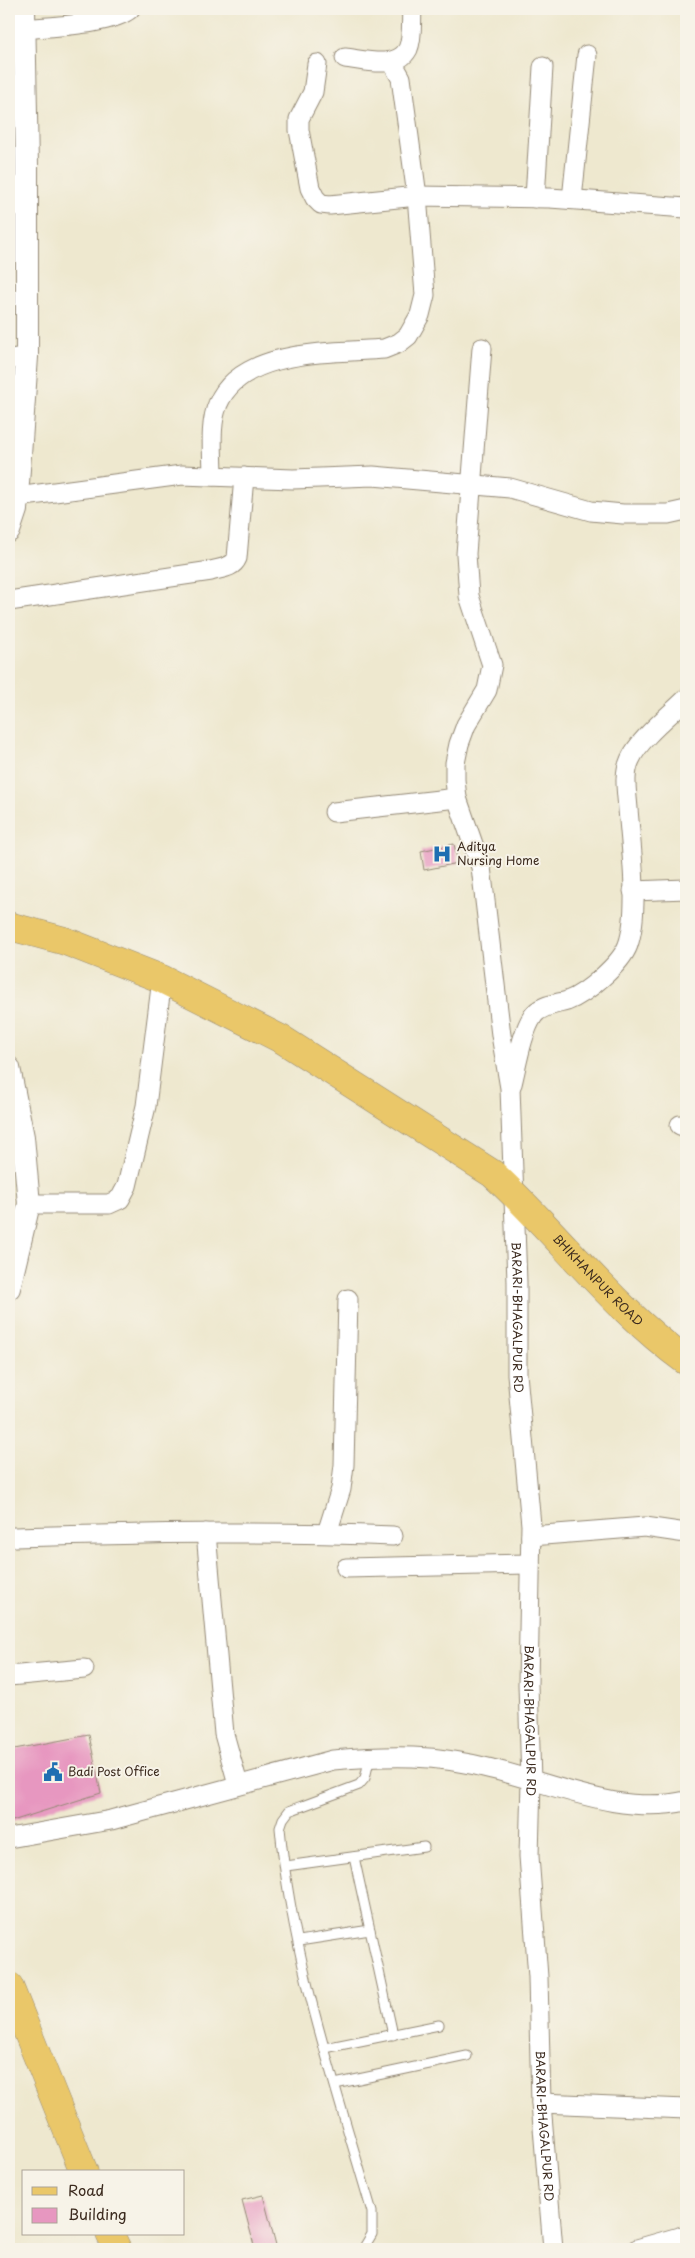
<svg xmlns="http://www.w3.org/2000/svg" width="695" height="2258" viewBox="0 0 695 2258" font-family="'Playpen Sans',sans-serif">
	<rect width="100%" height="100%" fill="#f7f3e8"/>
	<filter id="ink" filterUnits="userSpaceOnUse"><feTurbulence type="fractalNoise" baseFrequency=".02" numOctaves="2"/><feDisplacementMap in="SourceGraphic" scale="10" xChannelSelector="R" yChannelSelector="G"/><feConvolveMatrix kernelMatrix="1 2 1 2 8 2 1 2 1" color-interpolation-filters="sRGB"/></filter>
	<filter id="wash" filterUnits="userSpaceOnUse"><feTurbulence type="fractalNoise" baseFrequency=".0096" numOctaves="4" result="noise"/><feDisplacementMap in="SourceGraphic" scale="20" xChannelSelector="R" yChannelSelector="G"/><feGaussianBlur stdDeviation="1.12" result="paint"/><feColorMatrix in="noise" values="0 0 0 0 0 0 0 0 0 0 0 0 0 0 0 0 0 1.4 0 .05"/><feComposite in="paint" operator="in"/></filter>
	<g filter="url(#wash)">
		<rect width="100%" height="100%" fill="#eee8cf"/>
		<g id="blocks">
			<g fill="#e797c0">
				<polygon points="454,844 458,863 424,870 421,851"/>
				<polygon points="89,1735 101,1793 9,1822 9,1750"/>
				<polygon points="263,2195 277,2249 255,2249 242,2200"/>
			</g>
		</g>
	</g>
	<g filter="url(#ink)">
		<use href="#blocks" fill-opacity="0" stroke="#948976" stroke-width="1"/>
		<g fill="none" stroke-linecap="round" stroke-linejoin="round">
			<g stroke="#948976" stroke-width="11">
				<g id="service">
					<polyline points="354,1857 393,2035"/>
					<polyline points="286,1866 424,1847"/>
					<polyline points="299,1941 370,1930"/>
					<polyline points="325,2048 439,2025"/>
					<polyline points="335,2084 467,2056"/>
					<path d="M363,2249L372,2234V2212C336,2087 292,1959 280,1828L283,1819L289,1811L359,1785L365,1778L370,1757"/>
				</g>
			</g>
			<g stroke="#948976" stroke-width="21">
				<g id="minor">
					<path d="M25,29C51,26 111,25 130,9"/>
					<path d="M345,58C364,60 397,70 408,49C413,38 411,20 412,9"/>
					<polyline points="317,64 313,92 299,119 299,130 310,188 315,198 321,204 330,205 417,196 550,198 686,208"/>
					<polyline points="535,198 543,67"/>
					<polyline points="572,199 587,55"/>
					<path id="s1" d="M482,348L466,554L469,596L492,665L487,690L466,725L459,744L455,763V780L457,798L481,867L501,1035L510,1088L517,1282V1374L531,1525L528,1684L531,1781L529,1856L538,1977L541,2103L553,2249"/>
					<polyline points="9,359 27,357"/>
					<path d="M213,476C213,454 209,424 218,404C241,348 335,353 384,349L399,343L408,336L420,315L425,295L417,196L401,78L392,62"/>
					<polyline points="17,497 182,475 293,479 373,476 510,488 591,511 623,514 668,514 686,510"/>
					<path d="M9,601L211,571C221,568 233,568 237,558L244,477"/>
					<polyline points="334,812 457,798"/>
					<polyline points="633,891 686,889"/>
					<path d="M512,1084C517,1064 522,1032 533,1016C540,1005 557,1004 567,1001C586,994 621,964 628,945C640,910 631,847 628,809C627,793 623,775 630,760C639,739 670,715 686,699"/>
					<polyline points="680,1125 686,1127"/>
					<polyline points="29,1204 109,1204 120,1199 127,1186 146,1106 162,979"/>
					<polyline points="206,1533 224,1734 238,1784"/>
					<polyline points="327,1533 341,1489 344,1465 348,1299"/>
					<polyline points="531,1536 645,1527 686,1533"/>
					<path d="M9,1537C137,1534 265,1530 393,1536"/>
					<polyline points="346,1568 530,1564"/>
					<polyline points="9,1676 84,1669"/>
					<path d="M9,1838L111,1820L333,1760C391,1755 435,1754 492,1769C555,1784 621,1816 686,1801"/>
					<polyline points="541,2103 686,2109"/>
					<polyline points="637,2249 686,2235"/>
				</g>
			</g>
			<g stroke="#948976" stroke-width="24">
				<g id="tertiary">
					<polyline points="9,531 16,510 17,497 27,357 27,166 24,9"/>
					<polyline points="9,1068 23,1137 29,1204 9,1288"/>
				</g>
			</g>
			<g stroke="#948976" stroke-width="29">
				<g id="primary">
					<path id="s2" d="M9,926L65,941L162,979L283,1040L493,1174C559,1235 613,1308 686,1361"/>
					<polyline points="9,1986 84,2172"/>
					<polyline points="110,2234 117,2249"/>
				</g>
			</g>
			<use href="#service" stroke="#fff" stroke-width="9"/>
			<use href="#minor" stroke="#fff" stroke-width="19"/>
			<use href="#tertiary" stroke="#fff" stroke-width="22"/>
			<use href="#primary" stroke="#eac769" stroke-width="28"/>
		</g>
	</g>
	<defs>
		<g id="hospital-bare" transform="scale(1.5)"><path d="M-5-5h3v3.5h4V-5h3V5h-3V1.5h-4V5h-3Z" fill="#1f6fb2" stroke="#f7f3e8" stroke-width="2.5" paint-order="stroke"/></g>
		<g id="civic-bare" transform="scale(1.5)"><path d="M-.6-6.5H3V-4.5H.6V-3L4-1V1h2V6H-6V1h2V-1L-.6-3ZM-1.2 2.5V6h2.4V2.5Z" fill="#1f6fb2" stroke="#f7f3e8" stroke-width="2.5" paint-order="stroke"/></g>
	</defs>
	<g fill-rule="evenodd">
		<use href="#hospital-bare" x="442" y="854"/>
		<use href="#civic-bare" x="53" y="1772"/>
	</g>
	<g text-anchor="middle" stroke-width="4" stroke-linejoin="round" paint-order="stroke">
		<g font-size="12" fill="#3b2a1e" stroke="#f7f3e8" text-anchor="start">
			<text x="457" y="851">Aditya<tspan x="457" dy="14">Nursing Home</tspan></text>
			<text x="68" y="1776">Badi Post Office</text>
		</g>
		<g font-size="12" fill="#3b2a1e" stroke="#f7f3e8">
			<text dy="4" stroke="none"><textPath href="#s2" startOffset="696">BHIKHANPUR ROAD</textPath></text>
			<text dy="4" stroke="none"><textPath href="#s1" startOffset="988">BARARI-BHAGALPUR RD</textPath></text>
			<text dy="4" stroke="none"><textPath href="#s1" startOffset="1392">BARARI-BHAGALPUR RD</textPath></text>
			<text dy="4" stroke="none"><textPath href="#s1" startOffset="1798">BARARI-BHAGALPUR RD</textPath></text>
		</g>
	</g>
	<rect width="695" height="2258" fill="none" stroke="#f7f3e8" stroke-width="30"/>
	<rect x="22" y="2170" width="162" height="65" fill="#f7f3e8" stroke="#aca397"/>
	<rect x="32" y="2187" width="25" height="8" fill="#eac769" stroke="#aca397"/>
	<text x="68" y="2196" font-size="15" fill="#3b2a1e">Road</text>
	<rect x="32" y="2208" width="25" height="15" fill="#e797c0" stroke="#aca397"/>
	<text x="68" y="2220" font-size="15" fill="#3b2a1e">Building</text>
</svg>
